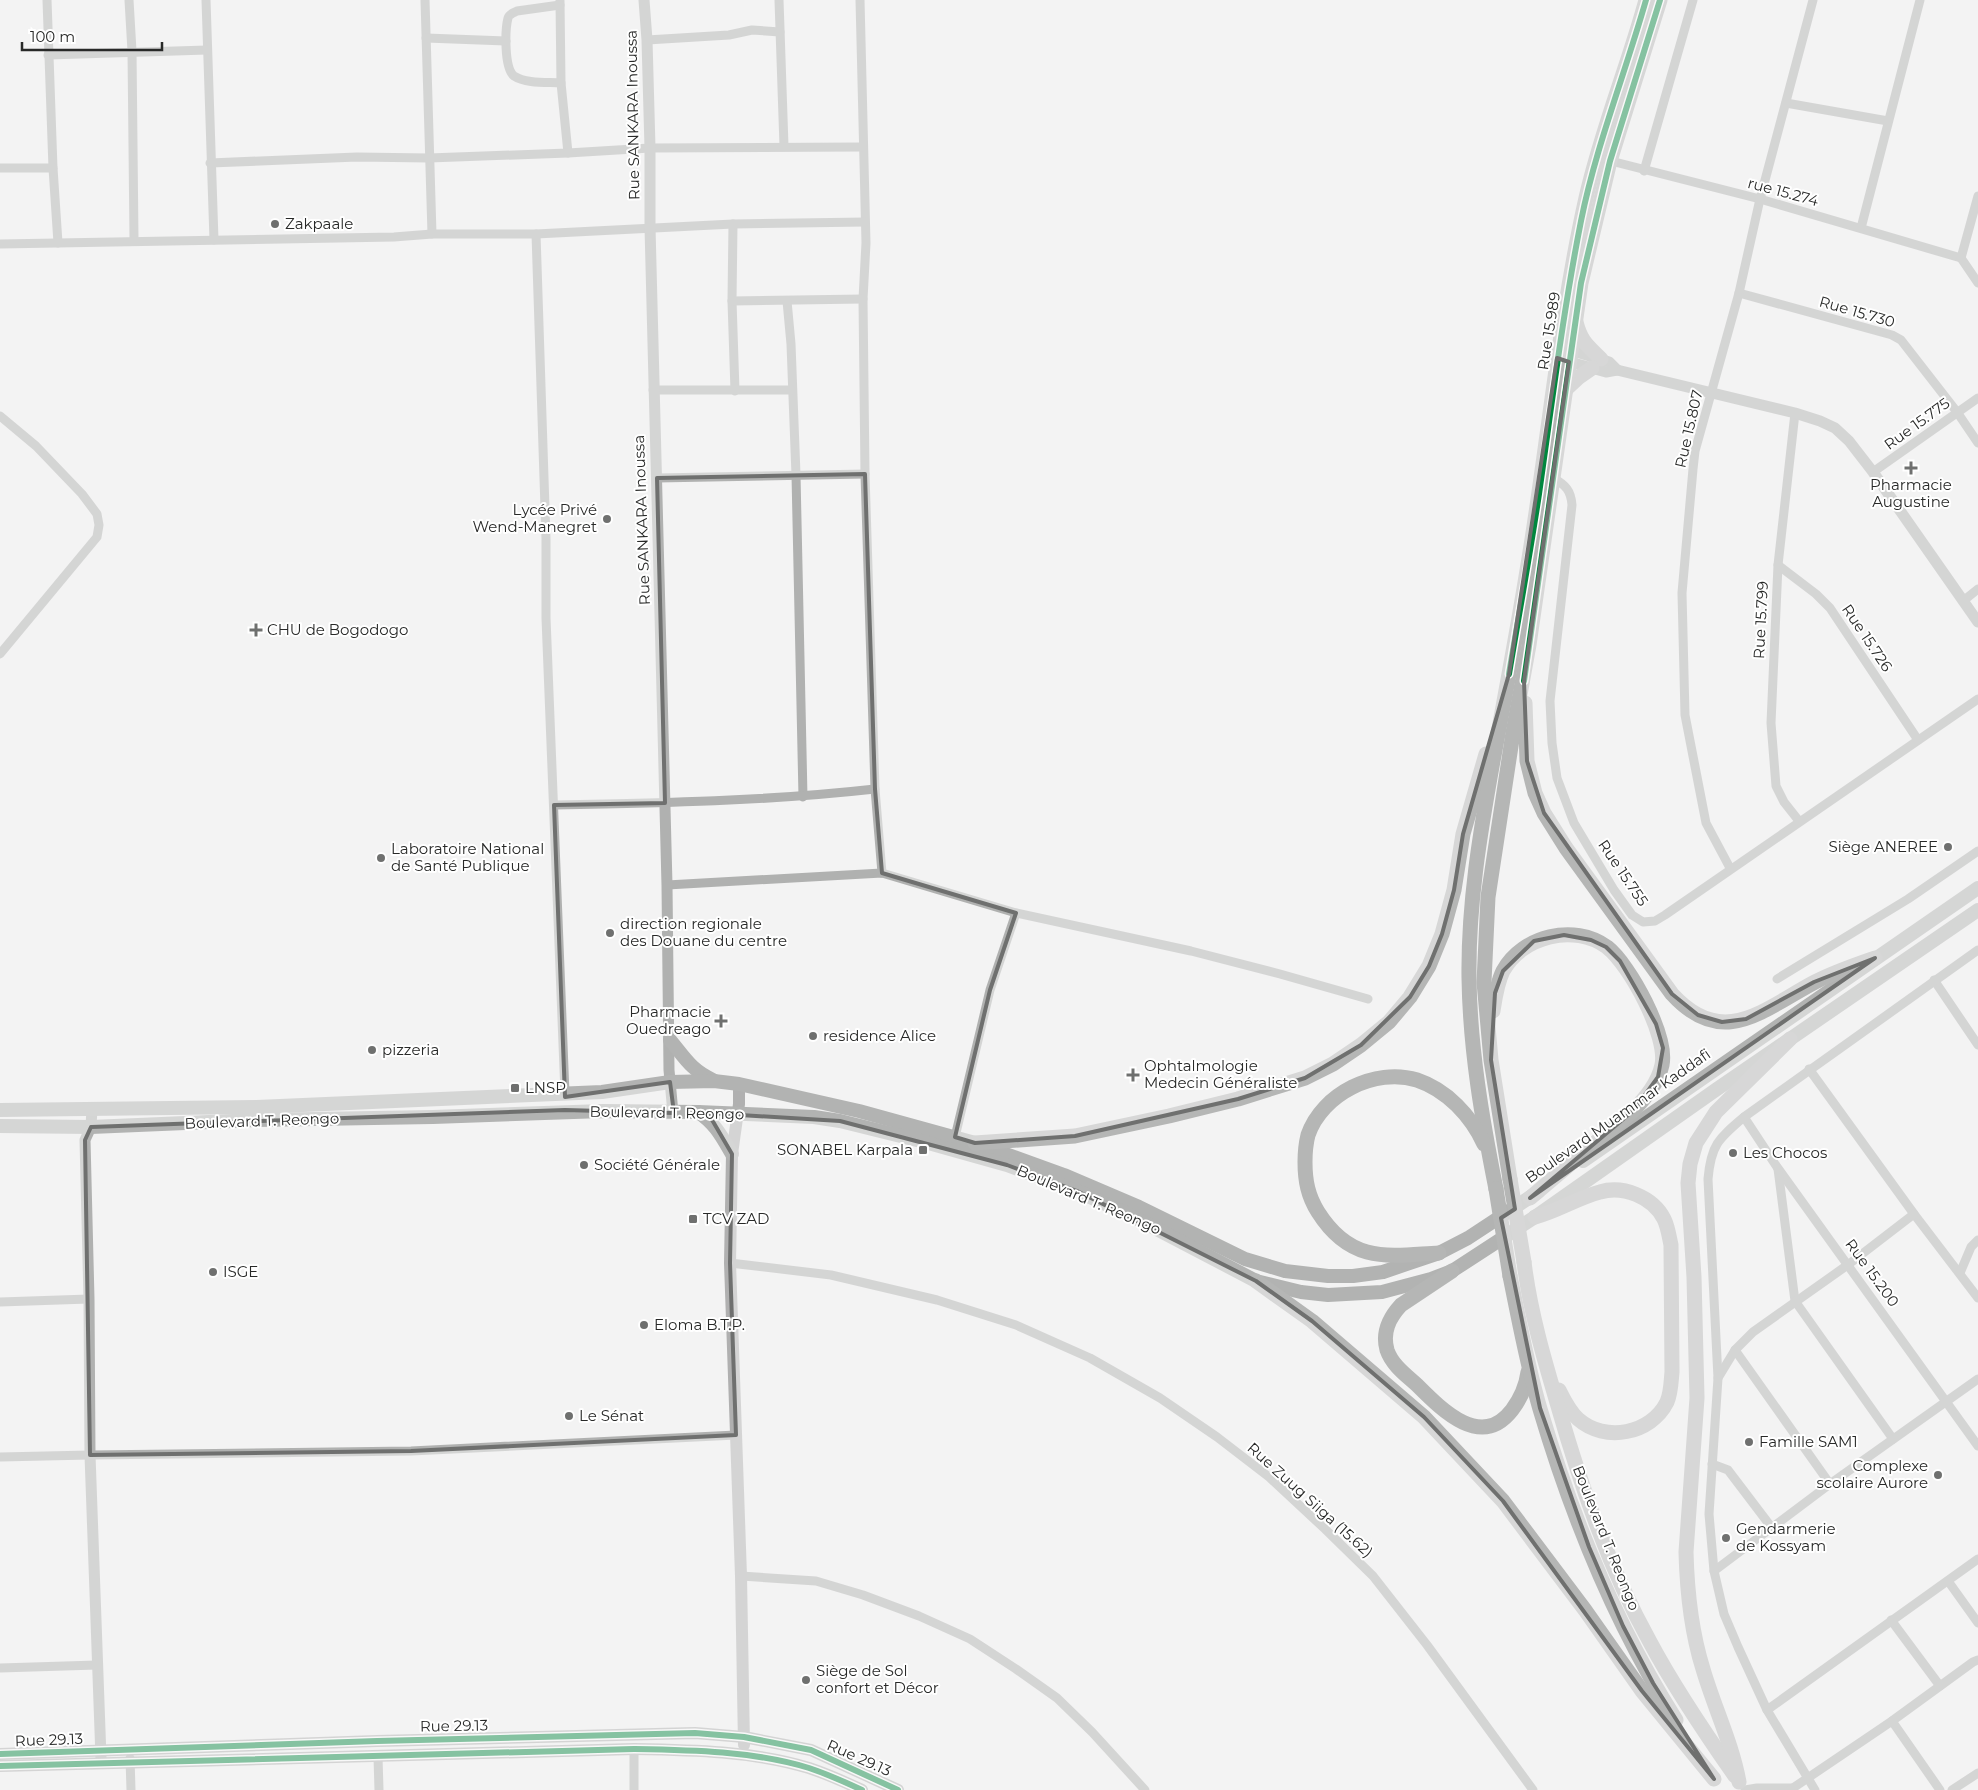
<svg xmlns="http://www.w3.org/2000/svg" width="1978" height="1790" viewBox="0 0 1978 1790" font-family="Montserrat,sans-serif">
	<rect width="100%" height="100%" fill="#f3f3f3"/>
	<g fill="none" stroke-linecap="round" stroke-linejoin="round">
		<g stroke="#b0b1b0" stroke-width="9">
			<polyline points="47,0 53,168 58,243"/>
			<polyline points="129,0 132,51 134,240"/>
			<polyline points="206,0 214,240"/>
			<polyline points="425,0 432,234"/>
			<polyline points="779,0 784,146"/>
			<polyline points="860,0 866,243 863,299 865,474 875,789 882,873"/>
			<polyline points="560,1 561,83 568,153"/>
			<path d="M560,5L517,11C513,13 509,14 508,18C505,30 504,68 514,76C526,84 548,82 561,83"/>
			<polyline points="426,38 506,41"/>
			<polyline points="647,40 729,35 752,30 780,32"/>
			<polyline points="48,55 207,50"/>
			<polyline points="1786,103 1888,121"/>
			<polyline points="1607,160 1760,199 1961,258"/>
			<polyline points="210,163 357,157 429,158 568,153 650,148 862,147"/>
			<polyline points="0,168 53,168"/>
			<polyline points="1644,171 1693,0"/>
			<polyline points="733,224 732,301 735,391"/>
			<polyline points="1861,228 1920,0"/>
			<polyline points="536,234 546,539 546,618 565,1094"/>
			<polyline points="0,244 394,237 432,234 536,234 733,224 865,222"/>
			<polyline points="1961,258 1978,196"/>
			<polyline points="1961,258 1978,283"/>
			<polyline points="1739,293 1892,335 1901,340 1957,412 1978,443"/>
			<polyline points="732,301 863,299"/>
			<polyline points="787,301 791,344 796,475 803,797"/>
			<polyline points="653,390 791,390"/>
			<polyline points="1795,413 1778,565 1771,723 1776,786 1784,802 1799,821"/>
			<polyline points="0,416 36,446 82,494 97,514 99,525 97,537 0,654"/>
			<polyline points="1873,472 1978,398"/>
			<polyline points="657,478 865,474"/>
			<path d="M1553,478C1566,485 1571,491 1572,505L1550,701L1552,743L1557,778L1574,823L1614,890L1632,915L1643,922L1655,921L1665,915L1978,699"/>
			<polyline points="1778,565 1816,594 1830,608 1918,740"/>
			<polyline points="1963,601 1978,589"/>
			<path d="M554,805C661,803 768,801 875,789"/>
			<polyline points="1730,868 1706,823 1685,715 1682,593 1693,469 1695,451 1739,293 1760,199 1813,0"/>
			<polyline points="667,885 882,873 1016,913 1191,951 1280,974 1368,999"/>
			<polyline points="1777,979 1908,899 1978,851"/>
			<polyline points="1934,980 1978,1045"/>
			<polyline points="1809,1069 1914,1214 1978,1298"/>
			<polyline points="1744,1117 1777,1167 1978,1446"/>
			<polyline points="955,1137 990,990 1016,913"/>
			<polyline points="1778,1169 1795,1301 1893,1439"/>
			<polyline points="730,1263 831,1275 937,1300 1016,1325 1090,1358 1160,1398 1217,1437 1269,1477 1325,1529 1373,1576 1427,1645 1533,1790"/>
			<polyline points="1960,1273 1971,1247 1978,1240"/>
			<polyline points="0,1302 89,1299"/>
			<polyline points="1735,1350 1830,1484"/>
			<polyline points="1718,1378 1735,1350 1753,1332 1849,1264 1914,1214"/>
			<polyline points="0,1457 90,1455 411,1451 736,1435"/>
			<polyline points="1712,1464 1728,1470 1772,1528"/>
			<polyline points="1714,1571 1830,1484 1978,1379"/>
			<polyline points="741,1576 816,1581 863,1595 919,1616 970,1639 1016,1669 1057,1698 1092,1732 1145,1790"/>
			<polyline points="1948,1581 1978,1623"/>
			<polyline points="1891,1620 1940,1686"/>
			<polyline points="0,1668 97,1665"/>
			<polyline points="1767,1710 1978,1559"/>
			<polyline points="1892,1721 1940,1790"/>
			<polyline points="378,1757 379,1790"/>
			<polyline points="130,1758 131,1790"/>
			<polyline points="634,1790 634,1749"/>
			<polyline points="1745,1790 1757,1788 1791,1788"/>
			<polyline points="1790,1790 1892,1721 1973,1662 1978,1660"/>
			<path d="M1815,1790L1767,1710L1738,1647L1724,1614L1714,1571L1709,1514L1718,1378L1708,1179C1711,1145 1718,1139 1744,1117L1978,950"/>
			<polyline points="1952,1790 1978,1773"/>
		</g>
		<g stroke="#b0b1b0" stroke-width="11">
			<polyline points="644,0 647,40 650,148 650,227 667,885 669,1070 673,1113"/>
			<polyline points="1564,348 1609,362 1617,370"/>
			<polyline points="1563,360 1606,372 1617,370 1795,413 1820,421 1835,428 1849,441 1873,472 1978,622"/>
			<polyline points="92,1108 91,1127 85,1140 89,1299 90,1455 101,1758"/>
		</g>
		<g stroke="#b0b0b0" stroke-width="12">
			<polyline points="739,1084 739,1104 732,1154 730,1263 741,1576 744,1745"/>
			<polyline points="0,1754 377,1741 695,1733 744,1737 811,1750 898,1790"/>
			<path d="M0,1766L634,1749C692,1750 753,1751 809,1768C827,1774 845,1782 862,1790"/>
		</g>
		<g stroke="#b2b3b2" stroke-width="14">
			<path d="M670,1040C685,1058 691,1070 713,1080"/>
			<polyline points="0,1110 257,1107 602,1092 670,1082 714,1081 739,1084 859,1111 975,1143 1064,1175 1139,1207 1245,1259 1285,1271 1328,1276 1353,1276 1383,1272 1439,1253 1468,1238 1538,1192"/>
			<path d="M698,1112C715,1123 722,1137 732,1154"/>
			<polyline points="0,1126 91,1127 256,1120 433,1117 603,1111 698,1112 814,1117 840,1121 925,1142 1007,1165 1077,1191 1130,1215 1256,1281 1301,1292 1328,1295 1382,1292 1431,1279 1452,1271 1535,1217 1717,1089 1978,910"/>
			<polyline points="1583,1161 1978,888"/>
		</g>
		<g stroke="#b5b6b5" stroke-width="15">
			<path d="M1576,322C1581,342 1588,346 1601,359"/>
			<polyline points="1565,390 1579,377 1592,368"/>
			<path d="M1525,703L1527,761L1535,793L1544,813L1566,848L1672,994C1723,1050 1764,1009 1815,982C1834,972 1855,965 1875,958"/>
			<path d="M1493,1011C1495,998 1497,983 1503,971C1522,936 1574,923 1607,947C1630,965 1668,1036 1662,1065C1658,1083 1646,1097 1634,1110L1530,1198"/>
			<polyline points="975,1143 1075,1136 1169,1116 1238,1099 1305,1078 1333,1064 1361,1045 1389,1022 1410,997 1429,966 1442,934 1454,890 1463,834 1486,754"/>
			<polyline points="1510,1179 1491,1060 1484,982 1488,897 1513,733 1529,645 1581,283 1610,161 1660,0"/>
			<path d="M1496,1189C1482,1119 1470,1049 1469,978C1468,905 1480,833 1493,761C1506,691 1519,622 1530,552C1549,434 1560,314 1586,198C1601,131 1628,66 1646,0"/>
			<path d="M1535,1217C1558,1211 1577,1198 1600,1192C1623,1185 1653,1197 1664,1219C1668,1227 1669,1236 1671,1245L1672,1372C1671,1382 1671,1393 1667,1402C1651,1434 1605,1443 1578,1419C1569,1411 1564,1400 1559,1390"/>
			<path d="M1439,1253C1415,1254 1390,1258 1367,1252C1345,1246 1330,1231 1318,1212C1308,1196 1305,1181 1305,1162C1305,1153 1306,1143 1308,1135C1322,1094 1375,1067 1417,1080C1447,1090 1471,1116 1484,1144"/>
			<path d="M1524,1262C1530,1311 1544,1359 1558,1406C1581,1486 1609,1568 1650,1642C1675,1689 1705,1733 1735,1776"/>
			<path d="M1452,1271L1401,1305C1389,1318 1382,1332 1387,1350C1392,1365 1406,1375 1417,1385C1442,1410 1481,1450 1512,1410C1521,1398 1526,1387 1528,1372"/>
			<path d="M1510,1276C1519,1320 1527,1365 1540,1409C1572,1517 1615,1624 1676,1720"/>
			<polyline points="1256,1281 1312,1321 1424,1417 1503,1501 1585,1610 1642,1691 1714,1779"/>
			<path d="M1739,1782C1732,1743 1714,1707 1703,1669C1691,1631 1687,1591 1686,1552L1697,1398L1694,1277L1688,1183L1690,1164L1696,1143L1716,1112L1790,1039"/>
		</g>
		<g stroke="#b5b6b5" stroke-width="15">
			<polyline points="1510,1179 1524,1262"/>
			<polyline points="1496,1189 1510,1276"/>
		</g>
		<g stroke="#fff" stroke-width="9">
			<g id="cycleway">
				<path d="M1509,674C1519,614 1530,554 1539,494C1552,403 1563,312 1581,221C1596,146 1625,74 1646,0"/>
				<polyline points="1524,681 1581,283 1610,161 1660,0"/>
				<polyline points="0,1754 377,1741 695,1733 744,1737 811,1750 898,1790"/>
				<path d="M0,1766L634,1749C692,1750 753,1751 809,1768C827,1774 845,1782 862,1790"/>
			</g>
		</g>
		<use href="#cycleway" stroke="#00873e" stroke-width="6"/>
	</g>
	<path d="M0 0H1978V1790H0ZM1557,358L1569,362L1524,681L1527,761L1544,813L1672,994L1698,1015L1722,1022L1746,1019L1814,982L1875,958L1530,1198L1634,1110L1658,1077L1663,1048L1656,1024L1620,961L1606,947L1591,940L1564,935L1534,941L1503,971L1495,993L1491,1060L1515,1209L1501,1218L1540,1408L1589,1547L1623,1626L1653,1683L1714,1779L1642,1691L1503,1501L1424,1417L1312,1321L1256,1281L1077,1191L1007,1165L840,1121L708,1113L732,1154L730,1263L736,1435L411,1451L90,1455L85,1140L91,1127L565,1110L674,1113L670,1082L565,1097L554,805L665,803L657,478L865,474L875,789L882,873L1016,913L990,990L955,1137L975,1143L1075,1136L1238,1099L1305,1078L1361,1045L1410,997L1429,966L1442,934L1454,890L1463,834L1509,674Z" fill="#f3f3f3" fill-opacity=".55" fill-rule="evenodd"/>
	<path fill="none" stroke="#6f706f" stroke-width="4" stroke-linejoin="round" d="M1557,358L1569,362L1524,681L1527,761L1544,813L1672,994L1698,1015L1722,1022L1746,1019L1814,982L1875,958L1530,1198L1634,1110L1658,1077L1663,1048L1656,1024L1620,961L1606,947L1591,940L1564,935L1534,941L1503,971L1495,993L1491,1060L1515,1209L1501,1218L1540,1408L1589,1547L1623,1626L1653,1683L1714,1779L1642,1691L1503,1501L1424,1417L1312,1321L1256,1281L1077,1191L1007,1165L840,1121L708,1113L732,1154L730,1263L736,1435L411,1451L90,1455L85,1140L91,1127L565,1110L674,1113L670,1082L565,1097L554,805L665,803L657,478L865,474L875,789L882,873L1016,913L990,990L955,1137L975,1143L1075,1136L1238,1099L1305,1078L1361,1045L1410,997L1429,966L1442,934L1454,890L1463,834L1509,674Z"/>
	<g fill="#6f706f" stroke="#fff" stroke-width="2">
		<circle cx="275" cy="224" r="5"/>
		<path d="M1908.5 460.5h5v5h5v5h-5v5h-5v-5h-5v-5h5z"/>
		<circle cx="607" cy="519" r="5"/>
		<path d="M253.5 622.5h5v5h5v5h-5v5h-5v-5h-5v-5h5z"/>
		<circle cx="1948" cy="847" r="5"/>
		<circle cx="381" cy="858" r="5"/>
		<circle cx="610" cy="933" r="5"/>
		<path d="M718.5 1013.5h5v5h5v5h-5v5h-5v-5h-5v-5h5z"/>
		<circle cx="813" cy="1036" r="5"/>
		<circle cx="372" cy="1050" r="5"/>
		<path d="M1130.5 1067.5h5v5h5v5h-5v5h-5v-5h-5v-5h5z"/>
		<rect x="510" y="1083" width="10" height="10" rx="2.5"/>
		<rect x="918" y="1145" width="10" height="10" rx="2.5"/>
		<circle cx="1733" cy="1153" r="5"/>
		<circle cx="584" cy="1165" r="5"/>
		<rect x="688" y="1214" width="10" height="10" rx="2.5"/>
		<circle cx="213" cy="1272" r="5"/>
		<circle cx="644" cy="1325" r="5"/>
		<circle cx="569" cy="1416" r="5"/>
		<circle cx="1749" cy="1442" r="5"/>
		<circle cx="1938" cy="1475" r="5"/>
		<circle cx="1726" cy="1538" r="5"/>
		<circle cx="806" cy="1680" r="5"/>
	</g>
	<g text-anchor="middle" stroke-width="4" stroke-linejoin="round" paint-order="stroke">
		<g font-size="15" fill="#282928" stroke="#fff">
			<text transform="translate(633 115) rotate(-91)" y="5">Rue SANKARA Inoussa</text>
			<text transform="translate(1783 192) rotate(15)" y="5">rue 15.274</text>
			<text transform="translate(1857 312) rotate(16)" y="5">Rue 15.730</text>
			<text transform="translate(1549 331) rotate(-81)" y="5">Rue 15.989</text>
			<text transform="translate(1917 424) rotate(-36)" y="5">Rue 15.775</text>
			<text transform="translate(1689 429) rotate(-77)" y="5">Rue 15.807</text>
			<text transform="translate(642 520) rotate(-92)" y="5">Rue SANKARA Inoussa</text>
			<text transform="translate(1761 620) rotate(-87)" y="5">Rue 15.799</text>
			<text transform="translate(1867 638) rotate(56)" y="5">Rue 15.726</text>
			<text transform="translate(1623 873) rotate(56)" y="5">Rue 15.755</text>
			<text transform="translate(667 1113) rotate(1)" y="5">Boulevard T. Reongo</text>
			<text transform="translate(1618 1116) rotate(-35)" y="5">Boulevard Muammar Kaddafi</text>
			<text transform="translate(262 1121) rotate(-2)" y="5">Boulevard T. Reongo</text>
			<text transform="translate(1089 1200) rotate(23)" y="5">Boulevard T. Reongo</text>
			<text transform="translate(1872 1273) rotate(54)" y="5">Rue 15.200</text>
			<text transform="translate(1310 1500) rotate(42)" y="5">Rue Zuug Siiga (15.62)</text>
			<text transform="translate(1606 1538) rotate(68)" y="5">Boulevard T. Reongo</text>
			<text transform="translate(454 1726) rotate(-1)" y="5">Rue 29.13</text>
			<text transform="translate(49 1740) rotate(-2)" y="5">Rue 29.13</text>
			<text transform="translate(859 1758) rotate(24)" y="5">Rue 29.13</text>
		</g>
		<g font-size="15" fill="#282928" stroke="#fff" text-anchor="start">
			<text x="285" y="229">Zakpaale</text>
			<text x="1911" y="490" text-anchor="middle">Pharmacie<tspan x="1911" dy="17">Augustine</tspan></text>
			<text x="597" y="515" text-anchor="end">Lycée Privé<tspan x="597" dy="17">Wend-Manegret</tspan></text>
			<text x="267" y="635">CHU de Bogodogo</text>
			<text x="1938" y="852" text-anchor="end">Siège ANEREE</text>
			<text x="391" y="854">Laboratoire National<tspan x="391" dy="17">de Santé Publique</tspan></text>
			<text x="620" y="929">direction regionale<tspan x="620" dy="17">des Douane du centre</tspan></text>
			<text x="711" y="1017" text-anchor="end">Pharmacie<tspan x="711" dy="17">Ouedreago</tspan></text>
			<text x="823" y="1041">residence Alice</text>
			<text x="382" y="1055">pizzeria</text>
			<text x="1144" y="1071">Ophtalmologie<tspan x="1144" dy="17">Medecin Généraliste</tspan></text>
			<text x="525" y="1093">LNSP</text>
			<text x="913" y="1155" text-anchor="end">SONABEL Karpala</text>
			<text x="1743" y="1158">Les Chocos</text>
			<text x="594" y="1170">Société Générale</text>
			<text x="703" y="1224">TCV ZAD</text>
			<text x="223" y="1277">ISGE</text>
			<text x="654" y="1330">Eloma B.T.P.</text>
			<text x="579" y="1421">Le Sénat</text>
			<text x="1759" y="1447">Famille SAM1</text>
			<text x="1928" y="1471" text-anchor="end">Complexe<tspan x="1928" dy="17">scolaire Aurore</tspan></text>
			<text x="1736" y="1534">Gendarmerie<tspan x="1736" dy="17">de Kossyam</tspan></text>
			<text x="816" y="1676">Siège de Sol<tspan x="816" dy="17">confort et Décor</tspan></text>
		</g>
	</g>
	<path d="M22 42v8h140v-8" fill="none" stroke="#282928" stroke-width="2.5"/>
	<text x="30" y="42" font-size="15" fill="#282928" stroke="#ffffff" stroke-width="4" paint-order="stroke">100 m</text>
</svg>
